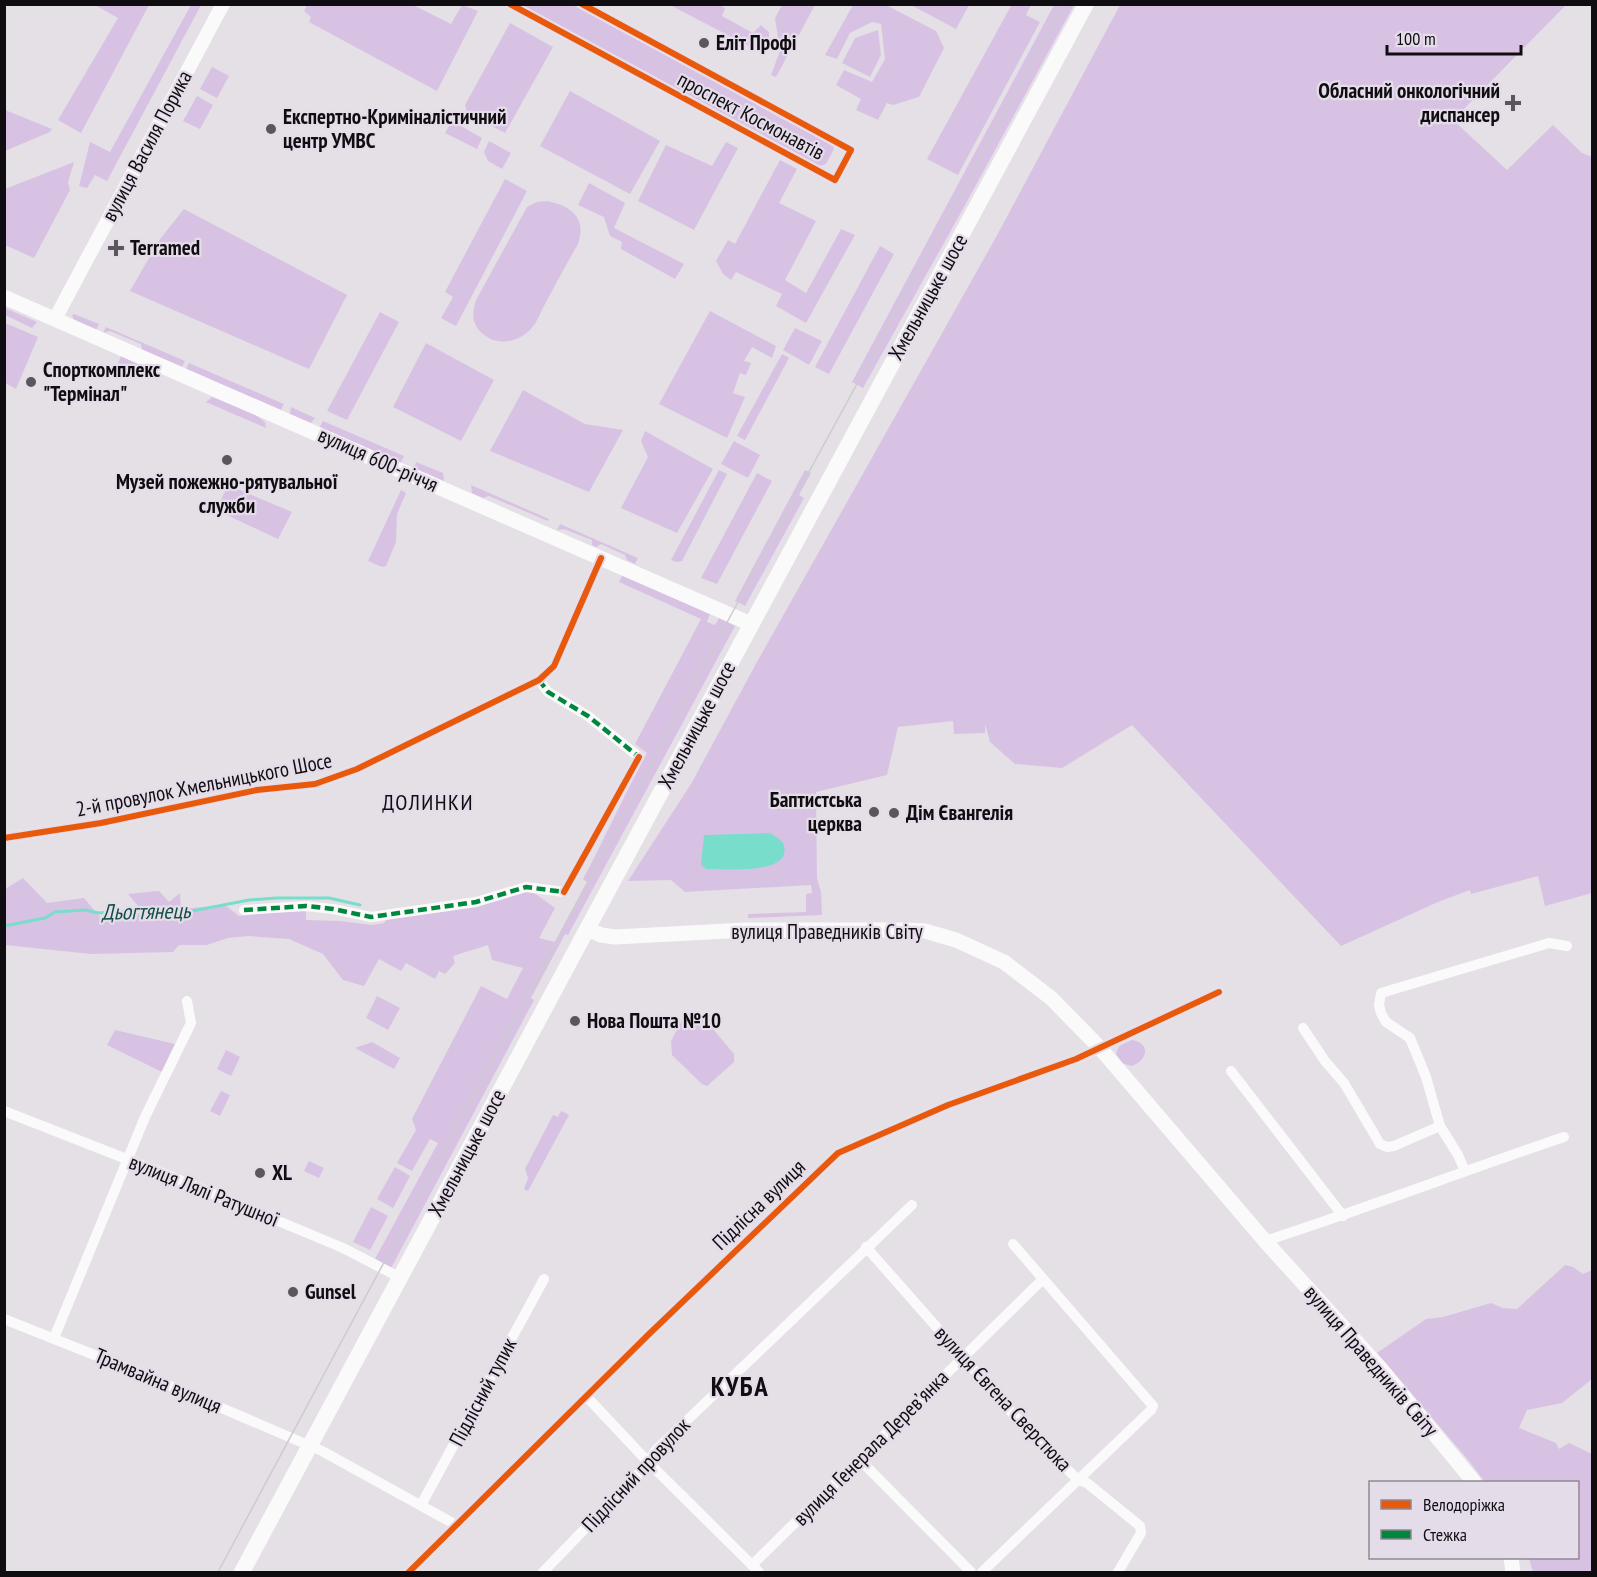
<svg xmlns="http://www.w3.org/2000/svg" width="1597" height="1577" viewBox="0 0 1597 1577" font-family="'PT Sans Narrow',sans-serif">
	<rect width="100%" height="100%" fill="#e4e0e6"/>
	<g fill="#d8c2e4">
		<polygon points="1012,4 1031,5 1026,15 1040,22 958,175 927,159"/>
		<polygon points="95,5 149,5 81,133 58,120 118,18"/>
		<polygon points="191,5 201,5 107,181 95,175 87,188 79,186 90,142 110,152"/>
		<polygon points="307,5 413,5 451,24 462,5 478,11 437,91 309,22 311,17 304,11"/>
		<polygon points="521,5 573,5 832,144 834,149 826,164 820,166"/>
		<polygon points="670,5 720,5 725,8 722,16 753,33 761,25 769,32 769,43 760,52"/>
		<polygon points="782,5 815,5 776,77 771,75 780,51 775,18"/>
		<polygon points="853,5 886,5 936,31 944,48 919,97 893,105 887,103 878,120 856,110 861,99 836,85 844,70 872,82 885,59 881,24 872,22 850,33 837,59 825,55"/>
		<polygon points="911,5 969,5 956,29"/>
		<polygon points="1054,5 1074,5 964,207 863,388 852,382"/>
		<polygon points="1120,5 1566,5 1453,120 1507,170 1553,125 1582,153 1592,157 1592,893 1545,906 1538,876 1471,894 1470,890 1438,902 1341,946 1132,725 1062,768 1015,764 990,742 985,724 985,733 954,734 953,721 898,727 887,775 816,792 817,878 821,892 822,915 748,918 748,914 806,912 806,894 812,893 811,885 685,892 671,880 628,881 691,784 757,662 995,239"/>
		<polygon points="510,23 553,47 505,133 467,113 465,105"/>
		<polygon points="878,30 881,55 870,77 842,63 855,38"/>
		<polygon points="212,67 229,76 217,98 200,89"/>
		<polygon points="570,91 660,141 630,194 540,146"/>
		<polygon points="197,96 213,105 200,129 183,121"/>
		<polygon points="4,110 5,110 52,129 50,132 5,151"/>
		<polygon points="452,121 482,138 477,149 445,133"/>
		<polygon points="489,141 511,153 502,169 488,161 484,152"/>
		<polygon points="726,142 738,148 694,230 638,201 666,145 712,166"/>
		<polygon points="780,160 797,169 779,203 816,221 785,280 806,293 841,229 855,235 806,323 776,306 782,294 736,272 731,280 723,274 716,261 728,240 735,244"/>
		<polygon points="74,162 68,182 70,190 34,258 5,245 5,189"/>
		<polygon points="505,179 527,191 456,326 441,318 453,297 445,292"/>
		<polygon points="589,183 625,203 614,228 684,264 675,279 621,249 622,242 610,236 604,217 578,205"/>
		<path d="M547,201C571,206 587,217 578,244C566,265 555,285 544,306C540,314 536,324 530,330C516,343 497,346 483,334C471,324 472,313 476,300L527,207L537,202Z"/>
		<polygon points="184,209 347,295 309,369 130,291 160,239"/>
		<polygon points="880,246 894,254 829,374 815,367"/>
		<polygon points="5,308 37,322 32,328 5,315"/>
		<polygon points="710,311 776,346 772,358 752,347 744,361 751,363 746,375 740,373 733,393 745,397 727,438 659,404"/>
		<polygon points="380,312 399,322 347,420 327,411"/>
		<polygon points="74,314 99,324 96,330 74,320 72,315"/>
		<polygon points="5,323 38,337 16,389 5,383"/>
		<polygon points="106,327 185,361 182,367 142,350 141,344 110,331 103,333"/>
		<polygon points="795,328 822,341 809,365 783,350"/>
		<polygon points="426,343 494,380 461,441 393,407"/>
		<polygon points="782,354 789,358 745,440 737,436"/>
		<polygon points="121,356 157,372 158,380 118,363"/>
		<polygon points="189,363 284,404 281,410 186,369"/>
		<polygon points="523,390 585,424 623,430 589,492 490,451"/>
		<polygon points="212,397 254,414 265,422 266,428 206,402"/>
		<polygon points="291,407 315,418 311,423 290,414"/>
		<polygon points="323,421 404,456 401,463 319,428"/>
		<polygon points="645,431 713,469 677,533 621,508 648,457 641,441"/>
		<polygon points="734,441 760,455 748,478 721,464"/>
		<polygon points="416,462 443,473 444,481 414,468"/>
		<polygon points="719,470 727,474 682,561 677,562 671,560"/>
		<polygon points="805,470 811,473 799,495 804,498 745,606 735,601"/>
		<polygon points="757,473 772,481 717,584 701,578"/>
		<polygon points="228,485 292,512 278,539 216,510"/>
		<polygon points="471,485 549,519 548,521 489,496 483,498 472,493"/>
		<polygon points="401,490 406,493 397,514 396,542 386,566 382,567 368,561"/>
		<polygon points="560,524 638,558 635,564 627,560 625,555 601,544 596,547 592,545 592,540 564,529 557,530"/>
		<path d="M623,574L710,614L707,622L715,625L719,618L735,626L568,935L565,934L531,998L534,1000L391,1268L375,1259L438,1143L430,1139L412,1171L397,1163L416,1130L412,1119L481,986L507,999L523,968L492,960L488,945L453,956L455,963L445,974L439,971L435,979L406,963L401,971L379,959L364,986L343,980L323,954L289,939L249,936L228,938L207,945H179L173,952L91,954L5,945V889L23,878L47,903L84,898L100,917L144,913L128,894L159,891L169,902L180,893L181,909L225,905L239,916L306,908V920L340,921L372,925L384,923L391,915L526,887L555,908L539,938L555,942L587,882L583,879C605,838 624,795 647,753L635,744L701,619L619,582Z"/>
		<polygon points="377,996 400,1008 388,1030 366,1018"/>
		<polygon points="686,1013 697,1024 703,1017 734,1054 734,1062 707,1086 702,1084 672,1055 671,1041"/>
		<polygon points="115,1030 175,1044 162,1072 107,1045"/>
		<path d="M1132,1040C1151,1043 1148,1061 1131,1066L1122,1063L1116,1054L1119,1046Z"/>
		<polygon points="372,1042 400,1058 394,1069 355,1048"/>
		<polygon points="226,1050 240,1057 231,1076 217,1069"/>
		<polygon points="221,1091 230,1095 220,1116 210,1111"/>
		<polygon points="561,1111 569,1115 528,1191 524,1189 528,1178 525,1169 553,1115 558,1117"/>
		<polygon points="309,1161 324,1168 319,1178 304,1171"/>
		<polygon points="395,1167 410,1176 393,1208 377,1199"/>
		<polygon points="371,1207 388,1216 370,1250 353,1242"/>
		<polygon points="1565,1265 1573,1267 1583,1274 1592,1270 1592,1379 1562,1403 1527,1410 1519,1428 1556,1443 1559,1449 1569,1443 1592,1454 1592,1572 1533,1572 1529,1558 1578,1558 1578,1482 1485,1482 1469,1461 1377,1353 1426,1319 1443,1317 1491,1303 1503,1308 1517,1309"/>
	</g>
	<path fill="#79ddcc" d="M770,833C778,839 787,841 784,854C778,874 725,869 706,869L701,865L704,835Z"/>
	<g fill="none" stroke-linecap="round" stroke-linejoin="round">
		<polyline stroke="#79ddcc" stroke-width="3" points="4,926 45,918 55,912 85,910 99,913 144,910 150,912 166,909 177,914 249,900 276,898 329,898 360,905"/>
		<g stroke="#fbfafb" stroke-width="10">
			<polyline points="510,4 835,180 851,150 582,4"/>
			<polyline points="4,838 101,823 257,790 315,784 357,769 539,680 554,666 601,558"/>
			<polyline points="244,910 306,906 333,909 371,917 476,902 526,887 564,892 639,757 588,716 548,692 539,680"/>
			<polyline points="1303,1028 1325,1061 1344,1083 1380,1144 1387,1147 1394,1146 1440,1126"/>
			<polyline points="1231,1071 1343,1216"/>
			<polyline points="4,1111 175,1178 343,1248 401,1278"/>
			<polyline points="1465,1171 1458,1155 1440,1126 1426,1077 1410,1038 1386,1022 1381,1013 1379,1005 1381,993 1549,943 1567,946"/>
			<path d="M1265,1241C1365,1209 1463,1171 1564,1137"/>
			<polyline points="866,1247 1021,1423 1078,1480 1087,1483 1140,1526 1141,1533 1118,1572"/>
			<polyline points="4,1319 147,1376 322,1451 456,1525"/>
			<polyline points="54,1338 145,1117 191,1023 187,1001"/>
			<polyline points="586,1396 648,1462 759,1572"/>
			<polyline points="860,1460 971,1572"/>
			<polyline points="421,1505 544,1279"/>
			<polyline points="752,1565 1042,1280"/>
			<polyline points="409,1572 648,1335 838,1153 948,1105 1076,1059 1219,992"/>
			<polyline points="543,1572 641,1471 656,1450 912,1205"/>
			<polyline points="982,1572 1151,1410 1153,1406 1013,1244"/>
		</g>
		<polyline stroke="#fbfafb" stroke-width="14" points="55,319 223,4"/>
		<g stroke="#fbfafb" stroke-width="15">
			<polyline points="4,297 751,624"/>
			<polyline points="587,929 601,935 615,937 746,930 908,930 925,931 956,940 1004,962 1051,998 1100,1048 1265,1241 1381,1369 1474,1482"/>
			<polyline points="1511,1558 1513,1572"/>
		</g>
		<polyline stroke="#fbfafb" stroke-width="16" points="242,1572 592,920 1086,4"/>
		<polyline stroke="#cdcccd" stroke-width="1.5" points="218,1572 731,615 1064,4"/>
		<g stroke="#00873e" stroke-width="4.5" stroke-dasharray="9 4.5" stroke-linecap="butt">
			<polyline points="539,680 548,692 588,716 639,757 637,761"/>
			<polyline points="244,910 306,906 333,909 371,917 476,902 526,887 564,892 566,889"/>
		</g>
		<g stroke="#e5dcea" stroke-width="10">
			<g id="cycleway">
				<polyline points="510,4 835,180 851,150 582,4"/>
				<polyline points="4,838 101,823 257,790 315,784 357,769 539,680 554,666 601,558"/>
				<polyline points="564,892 639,757"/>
				<polyline points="409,1572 648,1335 838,1153 948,1105 1076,1059 1219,992"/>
			</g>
		</g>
		<use href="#cycleway" stroke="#e8590c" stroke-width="6"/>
	</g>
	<g fill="#5a575c" stroke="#e5dcea" stroke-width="2">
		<circle cx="704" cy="43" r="6"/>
		<path d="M1510 94h6v6h6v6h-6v6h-6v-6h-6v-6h6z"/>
		<circle cx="271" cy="129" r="6"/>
		<path d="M113 239h6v6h6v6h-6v6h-6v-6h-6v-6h6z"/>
		<circle cx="31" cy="382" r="6"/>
		<circle cx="227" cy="460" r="6"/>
		<circle cx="874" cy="812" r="6"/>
		<circle cx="894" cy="813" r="6"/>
		<circle cx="575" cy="1021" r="6"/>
		<circle cx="260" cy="1173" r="6"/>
		<circle cx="293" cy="1292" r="6"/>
	</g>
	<g text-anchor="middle" stroke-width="4.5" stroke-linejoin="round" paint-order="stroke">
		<g font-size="21" font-weight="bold" fill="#100d11" stroke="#e5dcea" text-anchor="start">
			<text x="716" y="50">Еліт Профі</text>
			<text x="1500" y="98" text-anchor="end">Обласний онкологічний<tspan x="1500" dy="24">диспансер</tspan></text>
			<text x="283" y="124">Експертно-Криміналістичний<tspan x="283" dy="24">центр УМВС</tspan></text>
			<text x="130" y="255">Terramed</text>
			<text x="43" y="377">Спорткомплекс<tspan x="43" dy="24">"Термінал"</tspan></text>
			<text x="227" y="489" text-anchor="middle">Музей пожежно-рятувальної<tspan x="227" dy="24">служби</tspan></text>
			<text x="862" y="807" text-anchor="end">Баптистська<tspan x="862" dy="24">церква</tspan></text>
			<text x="906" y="820">Дім Євангелія</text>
			<text x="587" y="1028">Нова Пошта №10</text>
			<text x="272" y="1180">XL</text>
			<text x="305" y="1299">Gunsel</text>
		</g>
		<g font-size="21" fill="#100d11" stroke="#e5dcea">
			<text transform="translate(751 116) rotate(28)" y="7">проспект Космонавтів</text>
			<text transform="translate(147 146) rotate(-62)" y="7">вулиця Василя Порика</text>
			<text transform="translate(928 297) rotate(-61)" y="7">Хмельницьке шосе</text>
			<text transform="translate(378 460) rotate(24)" y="7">вулиця 600-річчя</text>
			<text transform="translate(697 725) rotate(-62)" y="7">Хмельницьке шосе</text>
			<text transform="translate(204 785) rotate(-11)" y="7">2-й провулок Хмельницького Шосе</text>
			<text x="827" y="939">вулиця Праведників Світу</text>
			<text transform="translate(467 1153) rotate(-62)" y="7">Хмельницьке шосе</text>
			<text transform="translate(204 1191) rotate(22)" y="7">вулиця Лялі Ратушної</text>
			<text transform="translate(759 1205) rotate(-44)" y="7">Підлісна вулиця</text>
			<text transform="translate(1371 1361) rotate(49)" y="7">вулиця Праведників Світу</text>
			<text transform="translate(158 1381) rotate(23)" y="7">Трамвайна вулиця</text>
			<text transform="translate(483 1392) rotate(-62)" y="7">Підлісний тупик</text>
			<text transform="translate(1003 1399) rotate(47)" y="7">вулиця Євгена Сверстюка</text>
			<text transform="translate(871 1448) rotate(-45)" y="7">вулиця Генерала Деревʼянка</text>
			<text transform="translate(636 1475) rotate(-47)" y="7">Підлісний провулок</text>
		</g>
		<g font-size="22" letter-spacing="1.5" fill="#100d11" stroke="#e5dcea">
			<text x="428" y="810">ДОЛИНКИ</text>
		</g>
		<g font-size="22" font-style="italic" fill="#104e43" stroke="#e5dcea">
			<text transform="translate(146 911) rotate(-1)" y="8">Дьогтянець</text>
		</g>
		<g font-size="27" font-weight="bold" letter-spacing="1.5" fill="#100d11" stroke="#e5dcea">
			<text x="740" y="1396">КУБА</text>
		</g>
	</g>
	<rect width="1597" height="1577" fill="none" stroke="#100d11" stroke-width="12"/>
	<rect x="1369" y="1481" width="210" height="78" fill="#e5dcea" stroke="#908993" stroke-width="1.5"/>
	<rect x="1381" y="1500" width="30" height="9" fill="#e8590c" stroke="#908993" stroke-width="1.5"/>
	<text x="1423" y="1511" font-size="18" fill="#100d11">Велодоріжка</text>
	<rect x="1381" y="1530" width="30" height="9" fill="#00873e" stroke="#908993" stroke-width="1.5"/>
	<text x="1423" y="1541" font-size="18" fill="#100d11">Стежка</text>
	<path d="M1387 45v9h134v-9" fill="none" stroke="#100d11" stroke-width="3"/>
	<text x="1396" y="45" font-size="18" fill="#100d11" stroke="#e5dcea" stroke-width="4.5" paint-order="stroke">100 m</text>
</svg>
